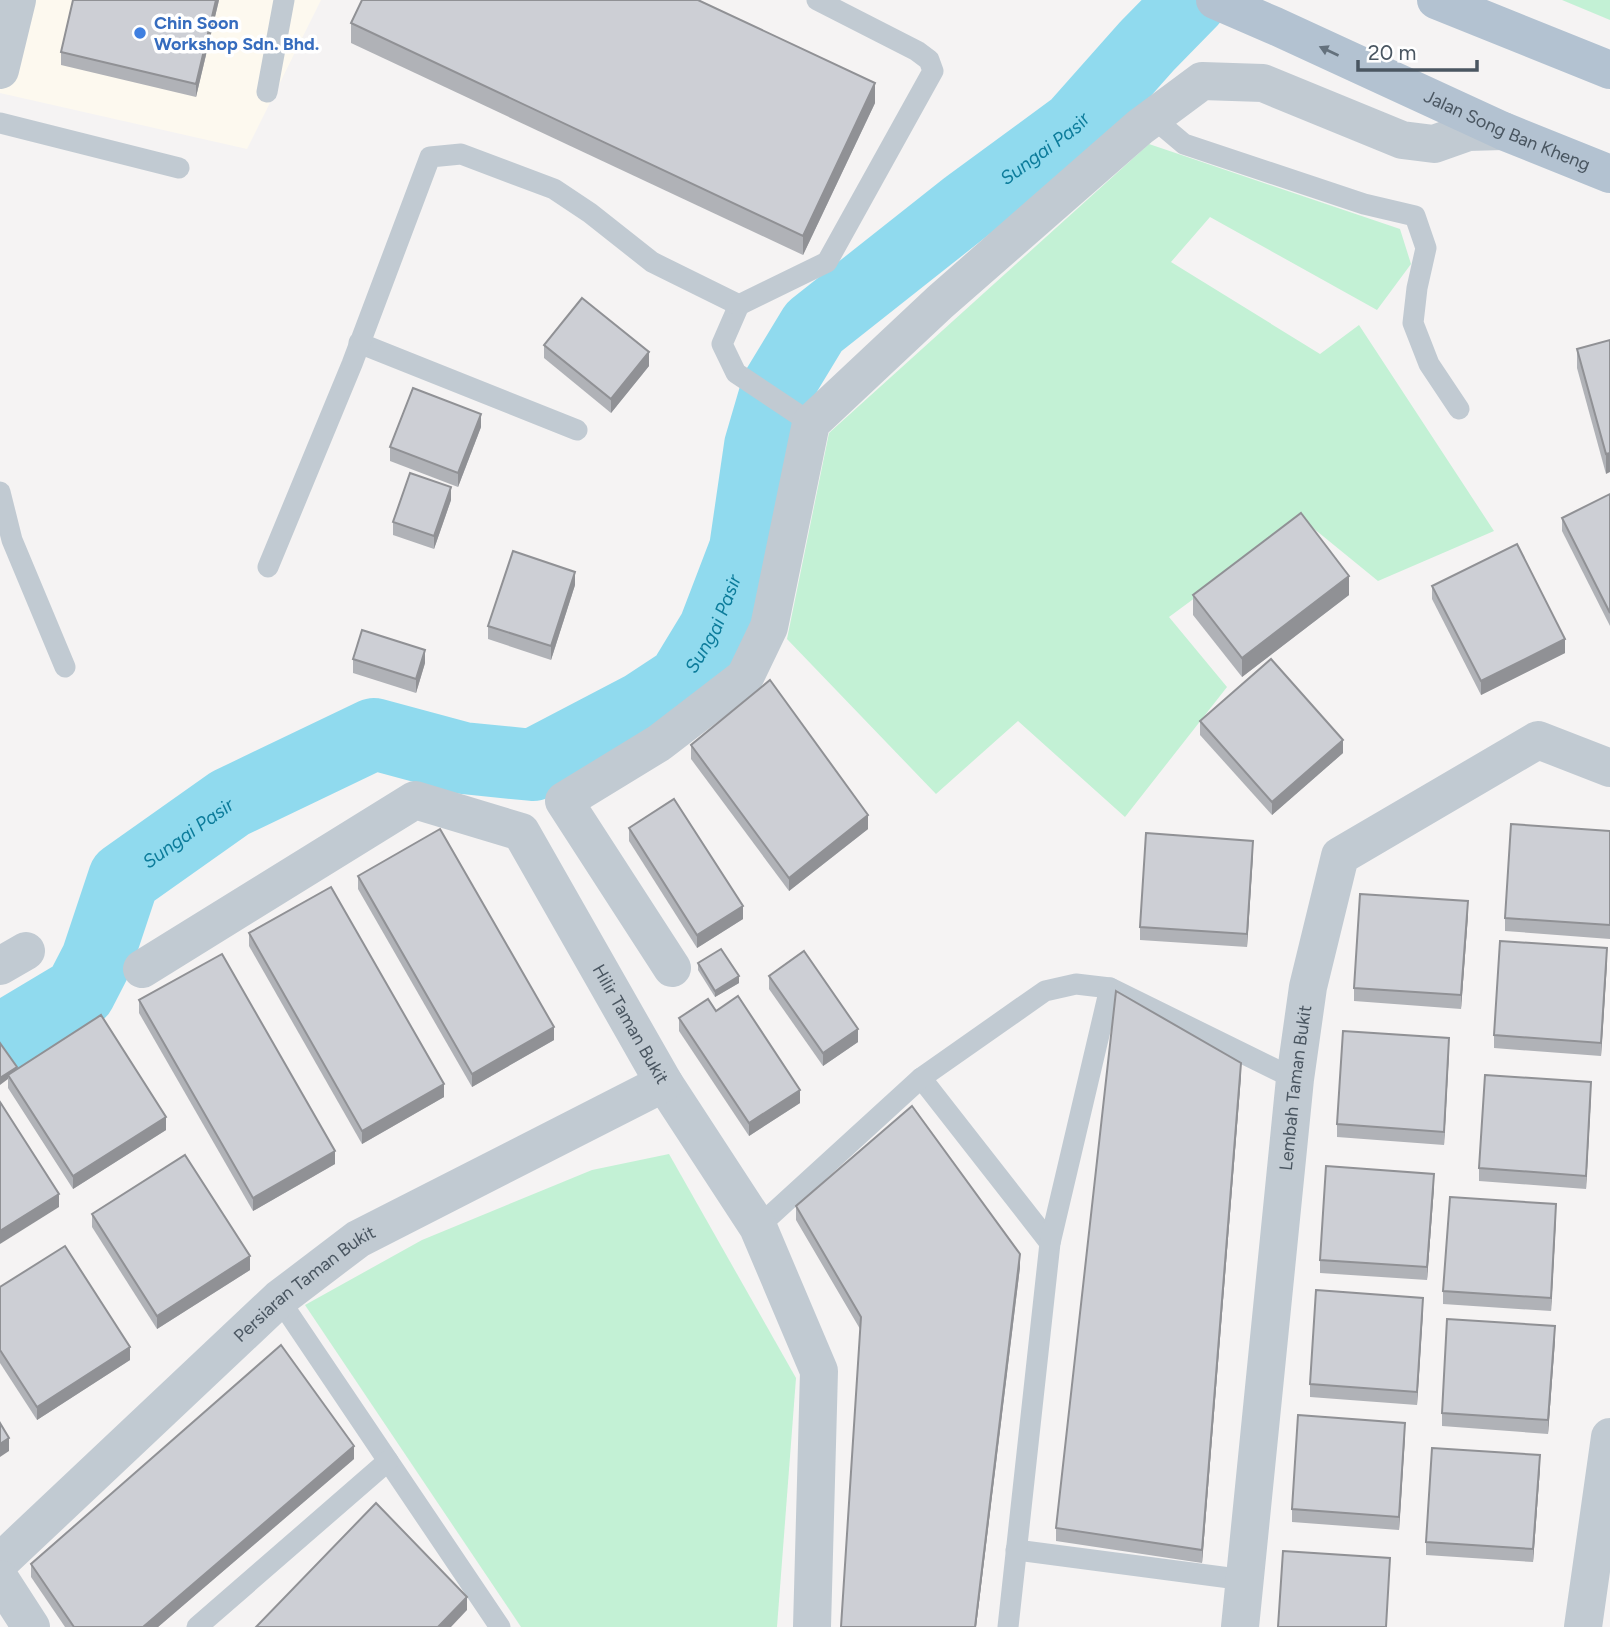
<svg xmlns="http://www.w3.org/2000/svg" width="1610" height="1627" viewBox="0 0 1610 1627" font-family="Figtree,sans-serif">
	<rect width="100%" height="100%" fill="#f5f3f3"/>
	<polygon fill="#fdf9ef" points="0,0 321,0 247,149 0,93"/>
	<g fill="#c3f1d5">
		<polygon points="1562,0 1610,0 1610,20"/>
		<polygon points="1149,144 1400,229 1411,264 1377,310 1210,217 1171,262 1320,354 1359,325 1494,531 1378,581 1302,519 1169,617 1227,687 1125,817 1018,721 936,794 787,639 829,433"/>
		<polygon points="669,1154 796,1378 777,1627 521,1627 305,1305 422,1240 592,1170"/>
	</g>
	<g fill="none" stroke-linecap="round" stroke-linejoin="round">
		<path stroke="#90daee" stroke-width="72" id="s1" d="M0,1040L80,992L97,959L124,878L230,803L374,734L463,758L533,765L642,708L683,681L714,630L745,549L760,446L777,388L814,327L967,206L1076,126L1147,46L1192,0"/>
		<g stroke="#c1cad2" stroke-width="21">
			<polyline points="267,92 284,0"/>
			<polyline points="1152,117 1184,144 1364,204 1415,216 1426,248 1417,288 1413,323 1429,364 1459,409"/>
			<polyline points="0,123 179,168"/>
			<polyline points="739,305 722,344 736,373 811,423"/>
			<polyline points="359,343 577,430"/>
			<polyline points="0,492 12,540 65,667"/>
			<polyline points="268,567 352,364 430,157 461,154 554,189 590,213 652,262 739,305 827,262 933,71 929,60 917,51 817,0"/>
			<polyline points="921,1078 1050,1243"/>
			<polyline points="758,1227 921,1078 1045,991 1076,984 1110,988 1295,1079"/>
			<polyline points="279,1299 500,1627"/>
			<polyline points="1016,1550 1245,1580"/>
			<polyline points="197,1627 388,1461"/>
			<polyline points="1008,1627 1050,1243 1110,988"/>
		</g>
		<g stroke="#c1cad2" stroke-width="38">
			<polyline points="0,70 17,0"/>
			<polyline points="0,966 26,951"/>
			<polyline points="672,968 564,801 659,743 745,677 769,627 811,423 940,302 1140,127 1202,81 1263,83 1402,140 1434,144 1468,132 1503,131"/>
			<path id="s2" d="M142,969L415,800L521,832L664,1083L758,1227L819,1371L812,1627"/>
			<path id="s3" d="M0,1562L279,1299L358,1239L664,1083"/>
			<polyline points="0,1579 31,1627"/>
			<path id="s4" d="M1240,1627L1295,1079L1308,987L1340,856L1538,740L1610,768"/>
			<polyline points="1583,1627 1610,1437"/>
		</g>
		<g stroke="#b3c2d1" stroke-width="38">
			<path id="s5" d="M1215,0L1275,26L1503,131L1610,174"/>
			<polyline points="1436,0 1610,70"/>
		</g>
	</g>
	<g fill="#b0b2b7">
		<polygon points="219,0 196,97 61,65 61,52"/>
		<polygon points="351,23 875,103 803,255 351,43"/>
		<polygon points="1610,340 1606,474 1577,368 1577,349"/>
		<polygon points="544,345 649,366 611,413 544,358"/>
		<polygon points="481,427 458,487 390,461 390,447"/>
		<polygon points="1610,494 1610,626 1562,531 1562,518"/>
		<polygon points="451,500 434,549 393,535 393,522"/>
		<polygon points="575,585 551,660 488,639 488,626"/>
		<polygon points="1432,586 1565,653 1481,695 1432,599"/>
		<polygon points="1193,595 1349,595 1242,677 1193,615"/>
		<polygon points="353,659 425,663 416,693 353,673"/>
		<polygon points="1200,721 1343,753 1272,815 1200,735"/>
		<polygon points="691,745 868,829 789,891 691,759"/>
		<polygon points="629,828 743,919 697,948 629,841"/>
		<polygon points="1610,831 1610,939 1505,931 1505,918"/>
		<polygon points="1253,854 1247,947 1140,940 1140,927"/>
		<polygon points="358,876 554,1040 472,1087 358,889"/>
		<polygon points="1468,915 1461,1009 1354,1001 1354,988"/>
		<polygon points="249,933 444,1097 362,1144 249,946"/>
		<polygon points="1607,962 1601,1056 1494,1048 1494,1035"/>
		<polygon points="698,963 739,983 715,997 698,970"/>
		<polygon points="769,976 858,1042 823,1066 769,989"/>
		<polygon points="139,1000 335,1164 253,1211 139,1013"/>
		<polygon points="716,1011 800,1103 749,1136 679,1031 679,1018"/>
		<polygon points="0,1043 17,1069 166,1130 73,1189 8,1088 8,1079"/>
		<polygon points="1449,1052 1444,1145 1337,1137 1337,1124"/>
		<polygon points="1241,1076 1202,1563 1056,1541 1056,1528"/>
		<polygon points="1591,1095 1586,1189 1479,1181 1479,1168"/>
		<polygon points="1434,1187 1427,1280 1320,1273 1320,1260"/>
		<polygon points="796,1206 1020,1267 976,1627 841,1627 860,1329 796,1220"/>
		<polygon points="92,1214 250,1270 157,1329 92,1227"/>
		<polygon points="1556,1218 1551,1311 1443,1304 1443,1291"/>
		<polygon points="0,1287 130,1360 37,1420 0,1363"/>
		<polygon points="1423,1311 1417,1405 1310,1397 1310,1384"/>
		<polygon points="1555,1340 1548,1434 1442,1426 1442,1413"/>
		<polygon points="1405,1436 1399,1530 1292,1522 1292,1509"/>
		<polygon points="354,1459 158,1627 65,1627 31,1577 31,1564"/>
		<polygon points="1540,1468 1533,1562 1426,1555 1426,1542"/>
	</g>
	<g fill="#909195">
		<polygon points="216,0 219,0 196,97 196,84"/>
		<polygon points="875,83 875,103 803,255 803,236"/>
		<polygon points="649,352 649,366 611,413 611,399"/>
		<polygon points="481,414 481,427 458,487 458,473"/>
		<polygon points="1610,453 1610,472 1606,474 1606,454"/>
		<polygon points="451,487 451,500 434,549 434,536"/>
		<polygon points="575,572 575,585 551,660 551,646"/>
		<polygon points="1349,576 1349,595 1242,677 1242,658"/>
		<polygon points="1565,639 1565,653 1481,695 1481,681"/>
		<polygon points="425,650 425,663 416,693 416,679"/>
		<polygon points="1343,740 1343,753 1272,815 1272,802"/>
		<polygon points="868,815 868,829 789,891 789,878"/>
		<polygon points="1253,841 1253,854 1247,947 1247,934"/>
		<polygon points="1468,901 1468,915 1461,1009 1461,995"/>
		<polygon points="743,906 743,919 697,948 697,935"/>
		<polygon points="1607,948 1607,962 1601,1056 1601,1043"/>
		<polygon points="739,976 739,983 715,997 715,991"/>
		<polygon points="554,1027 554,1040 472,1087 472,1074"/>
		<polygon points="858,1029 858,1042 823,1066 823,1053"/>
		<polygon points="1449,1038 1449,1052 1444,1145 1444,1132"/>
		<polygon points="1241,1063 1241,1076 1202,1563 1202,1550"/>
		<polygon points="17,1067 17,1074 8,1075 8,1079 0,1085 0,1078"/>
		<polygon points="1591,1082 1591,1095 1586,1189 1586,1176"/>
		<polygon points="444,1084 444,1097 362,1144 362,1131"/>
		<polygon points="800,1090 800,1103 749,1136 749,1123"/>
		<polygon points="166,1117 166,1130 73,1189 73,1176"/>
		<polygon points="335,1151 335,1164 253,1211 253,1198"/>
		<polygon points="1434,1174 1434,1187 1427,1280 1427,1267"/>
		<polygon points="59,1194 59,1207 0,1244 0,1231"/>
		<polygon points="1556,1204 1556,1218 1551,1311 1551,1298"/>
		<polygon points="1020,1254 1020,1267 976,1627 975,1627"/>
		<polygon points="250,1256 250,1270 157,1329 157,1316"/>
		<polygon points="1423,1298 1423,1311 1417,1405 1417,1392"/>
		<polygon points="1555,1326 1555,1340 1548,1434 1548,1420"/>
		<polygon points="130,1347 130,1360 37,1420 37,1407"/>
		<polygon points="1405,1423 1405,1436 1399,1530 1399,1517"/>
		<polygon points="9,1438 9,1451 0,1457 0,1444"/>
		<polygon points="354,1446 354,1459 158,1627 143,1627"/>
		<polygon points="1540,1455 1540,1468 1533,1562 1533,1549"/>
		<polygon points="467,1597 467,1610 451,1627 438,1627"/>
	</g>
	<g fill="#cdcfd5" stroke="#909195" stroke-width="2">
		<polygon points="73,0 216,0 196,84 61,52"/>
		<polygon points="362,0 698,0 875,83 803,236 351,23"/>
		<polygon points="582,298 649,352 611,399 544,345"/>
		<polygon points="1610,340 1610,453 1606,454 1577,349"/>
		<polygon points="413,388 481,414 458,473 390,447"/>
		<polygon points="410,473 451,487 434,536 393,522"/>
		<polygon points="1610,494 1610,613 1562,518"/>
		<polygon points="1301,513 1349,576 1242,658 1193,595"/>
		<polygon points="1517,544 1565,639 1481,681 1432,586"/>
		<polygon points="513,551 575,572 551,646 488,626"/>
		<polygon points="362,630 425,650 416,679 353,659"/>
		<polygon points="1271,659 1343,740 1272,802 1200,721"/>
		<polygon points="770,680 868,815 789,878 691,745"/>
		<polygon points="674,799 743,906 697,935 629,828"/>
		<polygon points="1511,824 1610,831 1610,925 1505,918"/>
		<polygon points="440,829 554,1027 472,1074 358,876"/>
		<polygon points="1146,833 1253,841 1247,934 1140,927"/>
		<polygon points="331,887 444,1084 362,1131 249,933"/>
		<polygon points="1360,894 1468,901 1461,995 1354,988"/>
		<polygon points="1500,941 1607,948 1601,1043 1494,1035"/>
		<polygon points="721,949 739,976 715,991 698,963"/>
		<polygon points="804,951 858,1029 823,1053 769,976"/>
		<polygon points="222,954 335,1151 253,1198 139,1000"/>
		<polygon points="1116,991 1241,1063 1202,1550 1056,1528"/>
		<polygon points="738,996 800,1090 749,1123 679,1018 708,999 716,1011"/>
		<polygon points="101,1015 166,1117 73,1176 8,1075"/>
		<polygon points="1343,1031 1449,1038 1444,1132 1337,1124"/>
		<polygon points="0,1043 17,1067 0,1078"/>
		<polygon points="1485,1075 1591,1082 1586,1176 1479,1168"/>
		<polygon points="0,1102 59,1194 0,1231"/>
		<polygon points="912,1106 1020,1254 975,1627 841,1627 861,1317 796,1206"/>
		<polygon points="185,1155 250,1256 157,1316 92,1214"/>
		<polygon points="1326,1166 1434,1174 1427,1267 1320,1260"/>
		<polygon points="1450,1197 1556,1204 1551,1298 1443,1291"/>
		<polygon points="65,1246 130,1347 37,1407 0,1350 0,1287"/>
		<polygon points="1316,1290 1423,1298 1417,1392 1310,1384"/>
		<polygon points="1447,1319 1555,1326 1548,1420 1442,1413"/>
		<polygon points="281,1345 354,1446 143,1627 74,1627 31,1564"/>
		<polygon points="1298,1415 1405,1423 1399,1517 1292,1509"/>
		<polygon points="0,1423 9,1438 0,1444"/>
		<polygon points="1432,1448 1540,1455 1533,1549 1426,1542"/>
		<polygon points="376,1503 467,1597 438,1627 256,1627"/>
		<polygon points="1283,1551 1390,1558 1386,1627 1278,1627"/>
	</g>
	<defs><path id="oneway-solid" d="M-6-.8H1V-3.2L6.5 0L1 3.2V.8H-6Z" transform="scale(1.75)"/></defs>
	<use fill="#64717d" href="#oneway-solid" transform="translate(1329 51) rotate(-155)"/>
	<circle fill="#3f7fe0" stroke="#fff" stroke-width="2.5" cx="140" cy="33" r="7"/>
	<g text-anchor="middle" stroke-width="7" stroke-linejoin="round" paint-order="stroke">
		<g font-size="18" font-weight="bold" fill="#366cbe" stroke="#fff" text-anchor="start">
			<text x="154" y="29">Chin Soon<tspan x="154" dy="21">Workshop Sdn. Bhd.</tspan></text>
		</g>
		<g font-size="18" fill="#4a5661" stroke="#fff">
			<text dy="6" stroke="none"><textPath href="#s5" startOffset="320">Jalan Song Ban Kheng</textPath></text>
			<text dy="6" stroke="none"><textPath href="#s2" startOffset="653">Hilir Taman Bukit</textPath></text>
			<text dy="6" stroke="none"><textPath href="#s4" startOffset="542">Lembah Taman Bukit</textPath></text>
			<text dy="6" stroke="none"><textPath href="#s3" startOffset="413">Persiaran Taman Bukit</textPath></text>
		</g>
		<g font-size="19" font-style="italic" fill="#0c7c9b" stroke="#fff">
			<text dy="7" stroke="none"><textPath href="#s1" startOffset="1514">Sungai Pasir</textPath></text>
			<text dy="7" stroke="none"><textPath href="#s1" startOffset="905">Sungai Pasir</textPath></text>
			<text dy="7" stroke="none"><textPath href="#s1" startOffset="294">Sungai Pasir</textPath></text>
		</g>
	</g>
	<path d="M1358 60v10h119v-10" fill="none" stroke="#4a5661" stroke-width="3.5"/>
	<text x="1368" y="60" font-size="21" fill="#4a5661" stroke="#ffffff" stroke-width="5" paint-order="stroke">20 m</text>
</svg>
